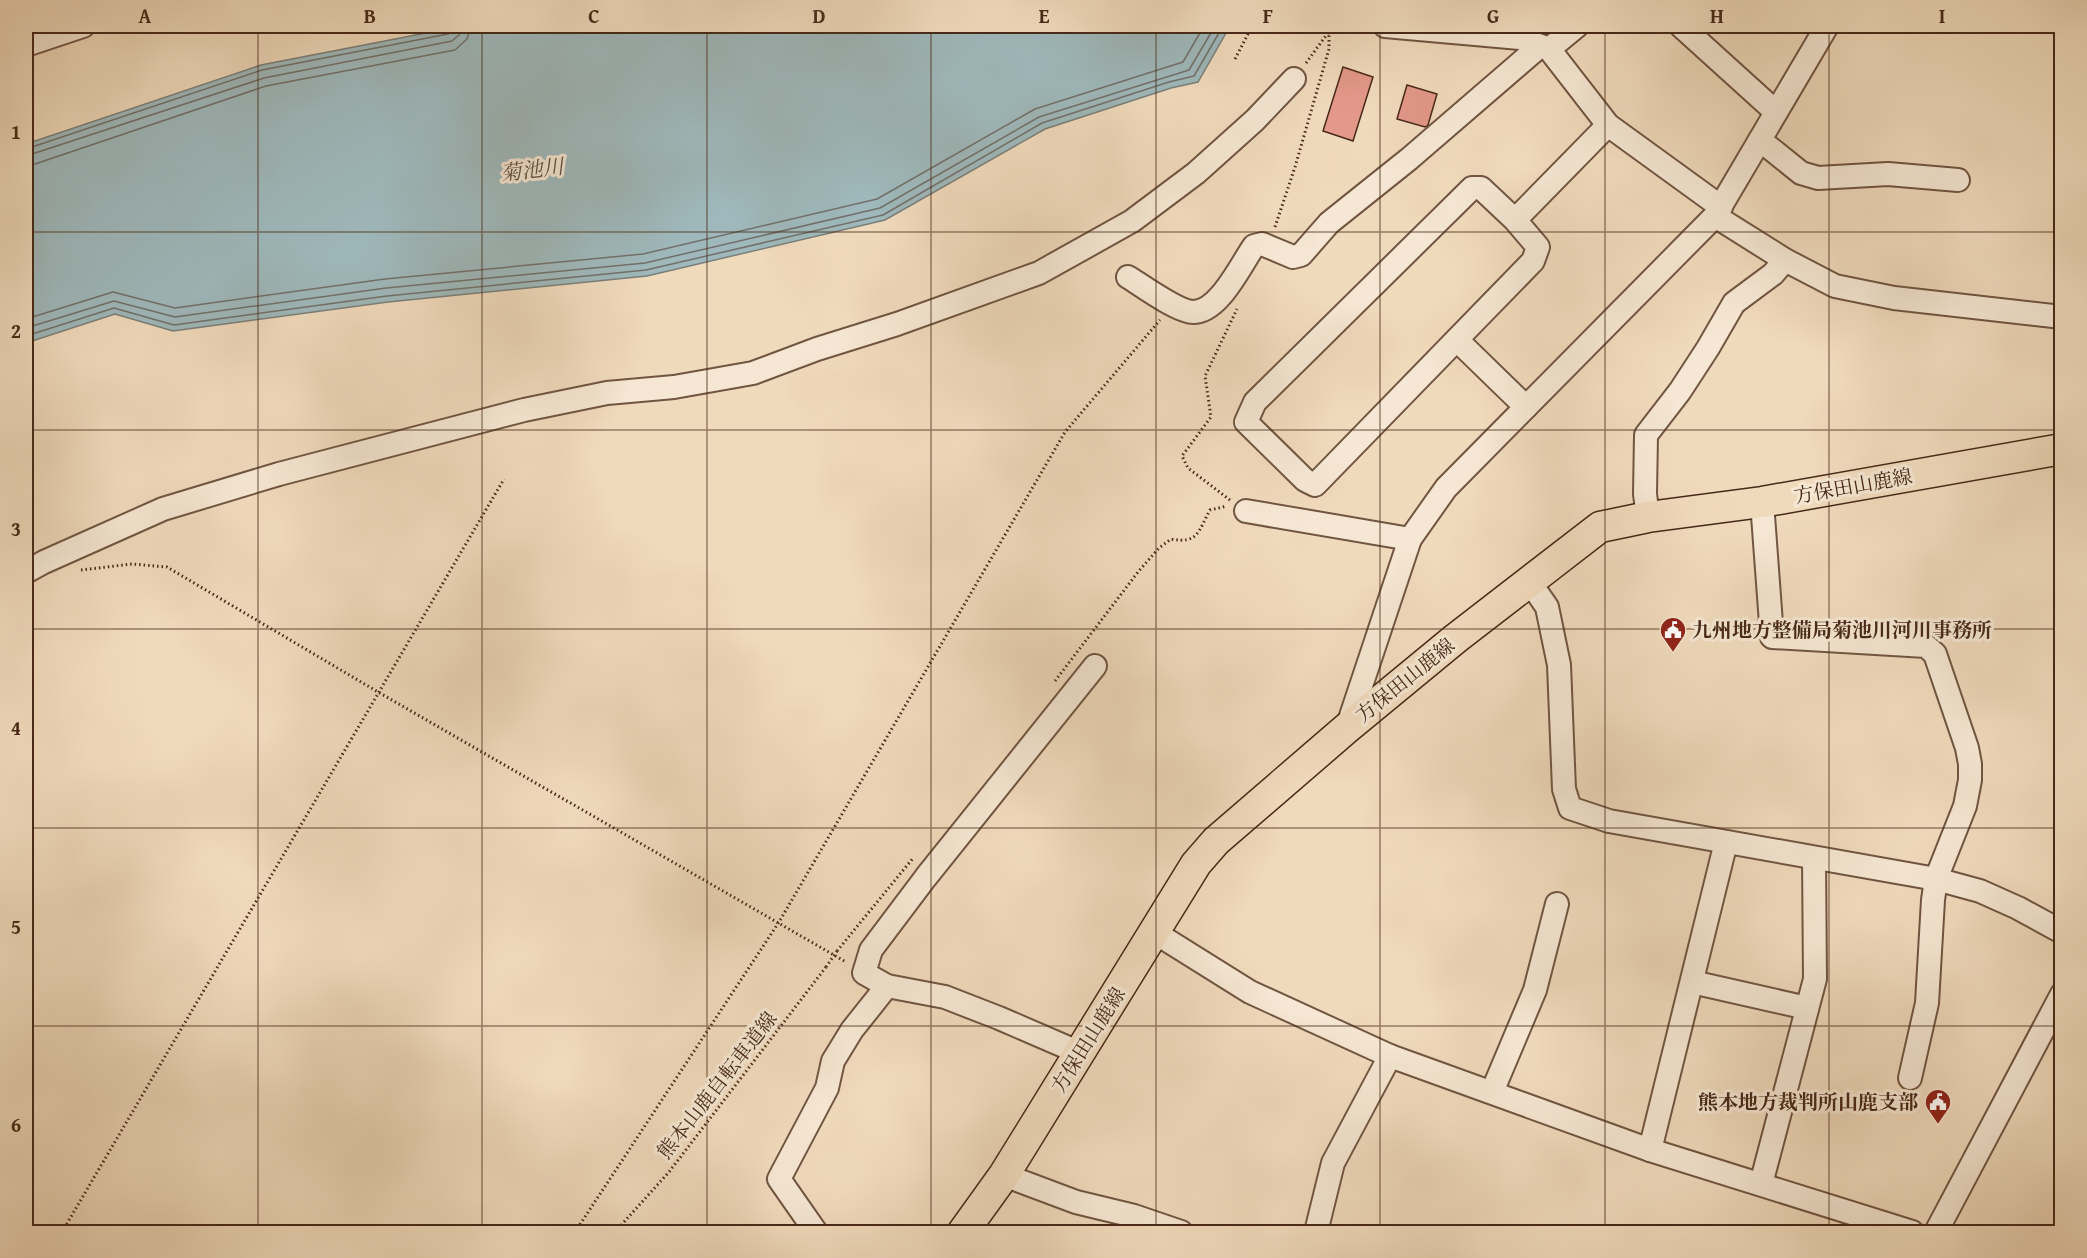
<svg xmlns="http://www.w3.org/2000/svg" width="2087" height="1258" viewBox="0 0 2087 1258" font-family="'Gentium Book Plus','Noto Serif JP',serif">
	<rect width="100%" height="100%" fill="#f0dabc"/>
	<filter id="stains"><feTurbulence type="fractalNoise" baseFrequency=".00333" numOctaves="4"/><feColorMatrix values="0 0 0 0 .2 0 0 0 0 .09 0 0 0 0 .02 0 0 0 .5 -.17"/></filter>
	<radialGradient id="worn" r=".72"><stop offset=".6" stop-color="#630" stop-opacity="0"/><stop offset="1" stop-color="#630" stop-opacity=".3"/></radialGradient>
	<polygon fill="#9eb8bb" stroke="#7b7f7a" stroke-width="1.5" points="462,26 1230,26 1198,82 1171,88 1045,129 885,220 647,276 388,302 173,331 115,314 26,343 26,144 261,65"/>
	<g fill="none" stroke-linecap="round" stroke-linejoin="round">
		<g stroke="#72706a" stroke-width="1.5">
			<polyline points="26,149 262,70 448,34 453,31 454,26"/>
			<polyline points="26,156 264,78 452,41 459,35 462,26"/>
			<polyline points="26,165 35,164 266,86 455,50 467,39 471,26"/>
			<polyline points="26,319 113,292 175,308 385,279 643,254 877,199 1035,109 1183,62 1204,26"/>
			<polyline points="26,328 114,301 175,317 386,288 645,263 880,208 1039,117 1189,70 1215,26"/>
			<polyline points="26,336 114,308 174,325 387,296 646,270 883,215 1042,123 1169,82 1194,76 1223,26"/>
		</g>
	</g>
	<g fill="#e39889" stroke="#472918" stroke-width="1.5">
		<polygon points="1343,67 1373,77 1353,141 1323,131"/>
		<polygon points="1407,85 1437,94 1428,125 1425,127 1397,119"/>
	</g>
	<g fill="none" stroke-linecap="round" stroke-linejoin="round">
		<g stroke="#715541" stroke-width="26">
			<g id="minor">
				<polyline points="1385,26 1520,38 1549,49 1608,125 1721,207"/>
				<polyline points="1681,26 1776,112"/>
				<polyline points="26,45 83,26"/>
				<polyline points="1549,49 1577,26"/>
				<polyline points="1760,140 1801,173 1818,178 1888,174 1958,180"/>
				<polyline points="1715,216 1785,260 1835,286 1894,298 2062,317"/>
				<polyline points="1515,220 1481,188 1472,188 1255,402 1246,422 1305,480 1315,485 1533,261 1538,247 1515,220 1608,125"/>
				<path d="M1128,277C1141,285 1178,312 1193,312C1219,312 1240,266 1254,246L1262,244L1293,257L1301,255L1329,223L1409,159L1540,46"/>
				<polyline points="1457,340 1526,407"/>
				<polyline points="1762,502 1772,637 1926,646 1935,654 1967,748 1970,764 1970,780 1965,806 1936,879 1933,900 1927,1003 1910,1078"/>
				<polyline points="1246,511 1410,539"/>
				<polyline points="1648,517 1645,494 1646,435 1680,391 1708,348 1734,303 1773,274 1785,260"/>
				<polyline points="26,572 44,562 163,509 279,474 524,410 607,393 674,387 753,373 817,349 897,324 1039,273 1132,221 1196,173 1255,120 1294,79"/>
				<polyline points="1529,581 1547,607 1559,665 1564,789 1570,808 1609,821 1936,879 1980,891 2018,908 2062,932"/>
				<polyline points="1347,728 1410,539 1446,488 1715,216 1827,26"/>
				<polyline points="1154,932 1250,992 1390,1056 1650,1150 1912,1232"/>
				<polyline points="1692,982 1807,1008"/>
				<polyline points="1080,1053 999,1018 945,997 887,986 864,973 871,950 926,877 1095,666"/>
				<polyline points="1492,1092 1535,990 1557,904"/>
				<polyline points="1650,1150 1726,842"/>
				<polyline points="1004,1175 1076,1202 1134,1216 1181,1232"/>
				<polyline points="1761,1184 1815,979 1814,858"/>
				<polyline points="816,1232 779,1179 827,1088 833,1061 852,1030 887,986"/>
				<polyline points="1316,1232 1333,1163 1390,1056"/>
				<polyline points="1936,1232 2062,994"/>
			</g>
		</g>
		<g stroke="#472918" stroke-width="33">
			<polyline id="major" points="963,1232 1004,1175 1196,864 1216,841 1347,728 1455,639 1600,527 1648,517 1762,502 2062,449"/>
		</g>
		<g stroke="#472918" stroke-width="3" stroke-dasharray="1.5 3" stroke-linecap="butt">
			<polyline points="1235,59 1252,26"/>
			<polyline points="1306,63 1333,26"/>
			<polyline points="1275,227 1295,167 1329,49 1329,33"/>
			<polyline points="1230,500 1188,468 1182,456 1211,417 1205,376 1237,309"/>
			<polyline points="81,570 132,564 167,567 378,692 846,962"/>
			<path d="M1055,681L1138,572L1159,548L1171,539C1198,544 1198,532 1210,510L1227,506"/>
			<polyline points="837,951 914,857"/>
			<polyline points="62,1232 504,479"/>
			<polyline points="575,1232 779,922 1065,432 1160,320"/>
			<polyline points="615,1232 669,1172 826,967"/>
		</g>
		<use href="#minor" stroke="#f5e7d3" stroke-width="22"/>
		<use href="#major" stroke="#f0dabc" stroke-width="30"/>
		<polyline stroke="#472918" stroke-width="3" stroke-dasharray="1.5 3" stroke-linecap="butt" points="826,967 837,951"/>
	</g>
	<path fill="none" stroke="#472918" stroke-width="1.5" stroke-opacity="0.55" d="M258,26V1232M482,26V1232M707,26V1232M931,26V1232M1156,26V1232M1380,26V1232M1605,26V1232M1829,26V1232M26,232H2062M26,430H2062M26,629H2062M26,828H2062M26,1026H2062"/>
	<defs>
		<g id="civic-pin" transform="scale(1.35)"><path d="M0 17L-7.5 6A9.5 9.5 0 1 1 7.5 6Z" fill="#8f2418" stroke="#f5e7d3"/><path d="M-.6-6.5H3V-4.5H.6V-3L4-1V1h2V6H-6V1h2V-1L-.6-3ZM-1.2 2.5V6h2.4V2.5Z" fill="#fff"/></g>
	</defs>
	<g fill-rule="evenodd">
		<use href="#civic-pin" x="1673" y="630"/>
		<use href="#civic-pin" x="1938" y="1102"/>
	</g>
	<g text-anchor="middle" stroke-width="6" stroke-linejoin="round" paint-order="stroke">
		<g font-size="20" fill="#472918" stroke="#f5e7d3">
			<text transform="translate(1853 486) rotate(-10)" y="7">方保田山鹿線</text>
			<text transform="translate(1405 680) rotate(-39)" y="7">方保田山鹿線</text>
			<text transform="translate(1088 1040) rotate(-58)" y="7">方保田山鹿線</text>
			<text transform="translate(717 1085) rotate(-52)" y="7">熊本山鹿自転車道線</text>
		</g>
		<g font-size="20" font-weight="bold" fill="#472918" stroke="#f5e7d3" text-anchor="start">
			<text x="1692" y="637">九州地方整備局菊池川河川事務所</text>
			<text x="1918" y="1109" text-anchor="end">熊本地方裁判所山鹿支部</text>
		</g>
		<g font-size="21" font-style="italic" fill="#5d4d41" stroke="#f5e7d3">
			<text transform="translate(532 170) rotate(-7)" y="7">菊池川</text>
		</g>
	</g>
	<rect width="2087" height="1258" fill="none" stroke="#f0dabc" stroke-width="66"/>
	<rect x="33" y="33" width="2021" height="1192" fill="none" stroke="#472918" stroke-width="2"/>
	<g font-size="20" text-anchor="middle" font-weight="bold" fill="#472918">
		<text x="145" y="23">A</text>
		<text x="370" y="23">B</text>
		<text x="594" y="23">C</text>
		<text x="819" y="23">D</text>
		<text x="1044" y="23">E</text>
		<text x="1268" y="23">F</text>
		<text x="1493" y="23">G</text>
		<text x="1717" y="23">H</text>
		<text x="1942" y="23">I</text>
		<text x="16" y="139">1</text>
		<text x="16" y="338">2</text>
		<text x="16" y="536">3</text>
		<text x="16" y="735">4</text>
		<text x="16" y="934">5</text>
		<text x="16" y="1132">6</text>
	</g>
	<rect width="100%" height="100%" filter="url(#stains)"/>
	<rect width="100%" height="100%" fill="url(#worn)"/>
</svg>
